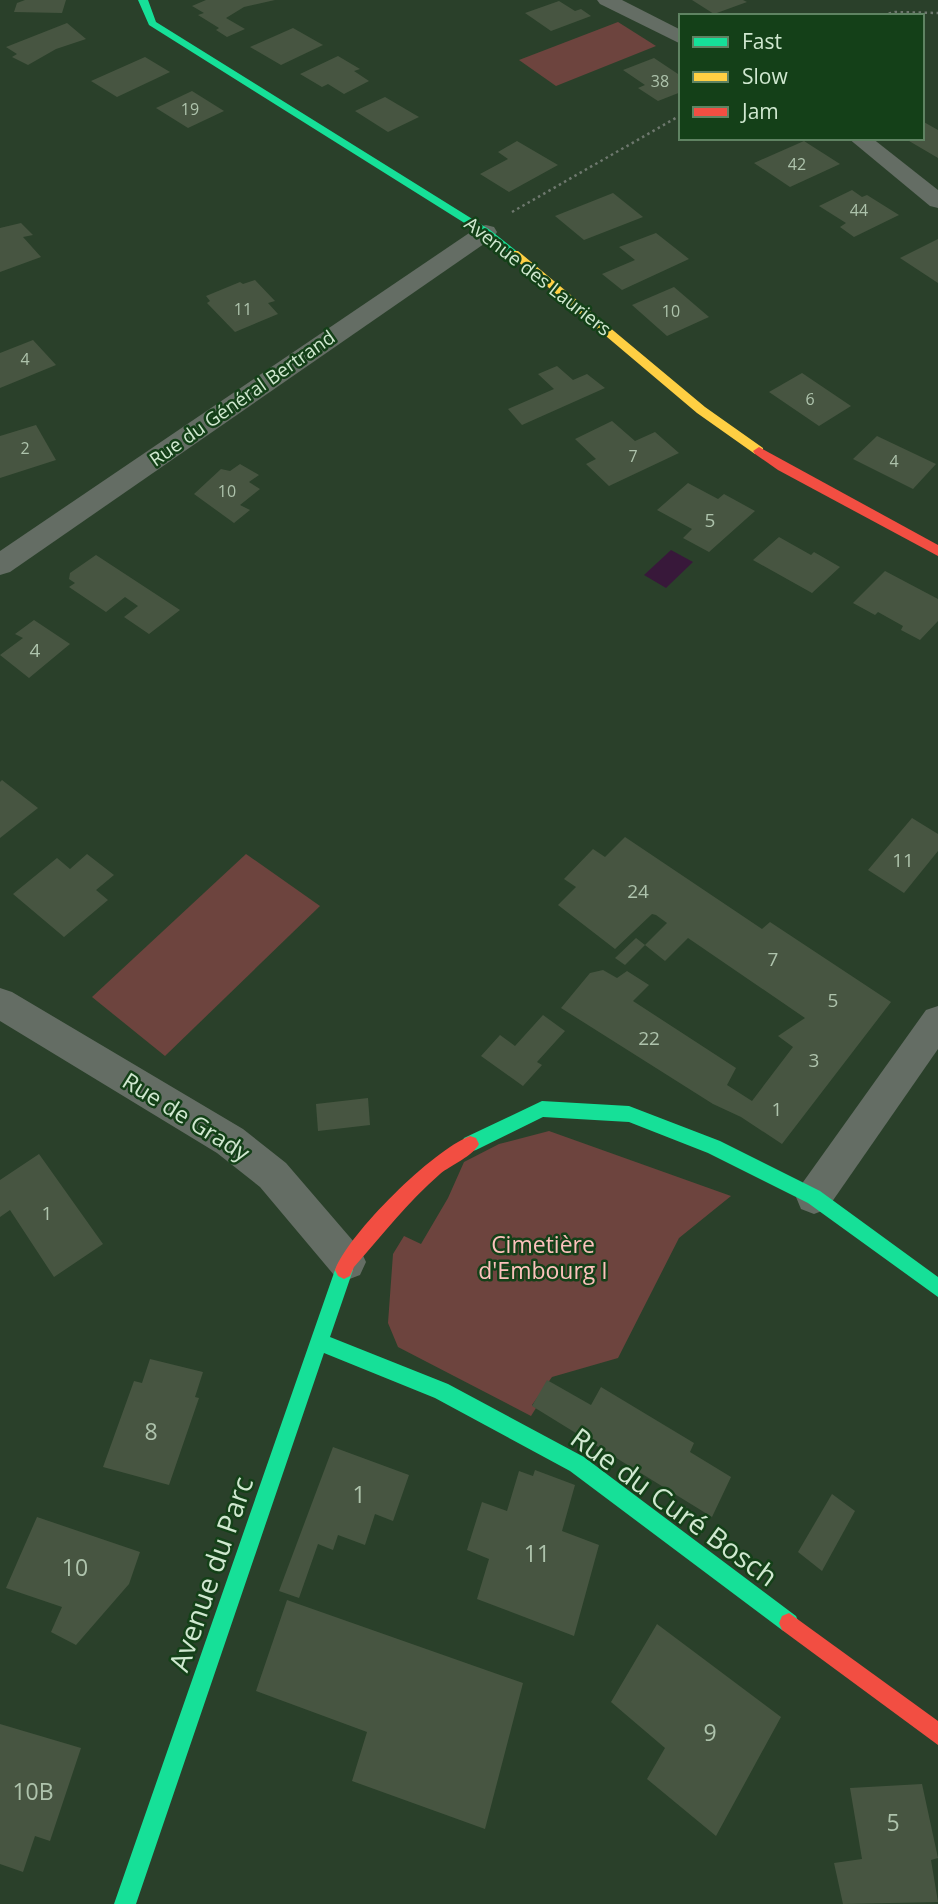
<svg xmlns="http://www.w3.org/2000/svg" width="938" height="1904" viewBox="0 0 938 1904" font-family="'Open Sans',sans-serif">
	<rect width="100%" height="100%" fill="#2a402a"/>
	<g fill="#6d443e">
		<polygon points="618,22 656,46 556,86 519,60"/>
		<polygon points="246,854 320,906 165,1056 92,997"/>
		<polygon points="549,1131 731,1196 679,1238 618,1358 552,1377 532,1405 536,1408 531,1416 398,1347 388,1323 393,1254 404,1236 421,1244 448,1198 464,1162 499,1144"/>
	</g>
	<polygon fill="#38183a" points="671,550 693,562 666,588 644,575"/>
	<g fill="#475541">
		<polygon points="25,0 66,0 62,13 14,12 17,3"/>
		<polygon points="206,0 275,0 244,7 226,18 245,29 227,37 216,30 219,28 198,15 204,13 192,6"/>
		<polygon points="692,0 743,0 747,2 714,14"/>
		<polygon points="559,1 575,11 581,9 591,16 551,31 525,13"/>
		<polygon points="67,23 86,39 56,49 28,65 12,57 17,54 6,47"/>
		<polygon points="293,28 323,45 281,65 250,47"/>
		<polygon points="338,56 360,69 354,71 369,81 344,94 328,84 322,87 300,74"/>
		<polygon points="145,57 170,72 117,97 91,81"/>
		<polygon points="654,58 681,76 681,92 658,101 638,88 645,85 623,70"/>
		<polygon points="192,91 224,111 188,128 156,108"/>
		<polygon points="385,97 419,117 388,132 355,111"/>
		<polygon points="922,121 938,130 938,158 904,138 922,138"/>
		<polygon points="517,141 558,165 509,192 480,174 508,159 498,152"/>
		<polygon points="804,141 840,164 790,187 754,163"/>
		<polygon points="852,190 862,197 867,195 899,215 854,237 840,227 846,223 819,206"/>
		<polygon points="613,193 643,217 584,240 555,216"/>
		<polygon points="21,223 33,235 23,237 41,257 0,272 0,228"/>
		<polygon points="656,233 689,259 622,290 602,274 635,260 619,247"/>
		<polygon points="938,239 938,283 900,258"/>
		<polygon points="255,280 275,301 268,303 278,314 235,332 207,303 210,301 206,296 240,282 243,284"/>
		<polygon points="674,287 709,317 667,336 632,305"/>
		<polygon points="33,340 56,365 0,388 0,353"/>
		<polygon points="557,366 573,380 587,374 605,388 522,425 508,409 554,389 538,374"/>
		<polygon points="802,373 851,406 819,426 769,392"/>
		<polygon points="612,421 635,441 655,432 679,453 609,486 586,464 596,459 575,439"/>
		<polygon points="36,425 56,460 0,478 0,436"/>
		<polygon points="877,436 936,464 913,489 853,459"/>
		<polygon points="240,464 259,475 249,482 260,489 240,505 250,510 234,523 194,494 221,469 230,471"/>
		<polygon points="688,483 718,499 724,494 755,511 709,552 683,538 692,529 657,510"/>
		<polygon points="779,537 811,555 814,552 840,567 812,593 753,560"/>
		<polygon points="96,555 180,610 149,634 124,617 138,606 125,597 106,612 69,587 75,583 69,579 70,573"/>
		<polygon points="885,571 938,599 938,621 920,640 901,630 903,626 878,612 875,615 853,603"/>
		<polygon points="34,620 70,644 29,678 0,655 23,638 15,634"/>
		<polygon points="2,780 38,808 0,838 0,782"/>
		<polygon points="912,818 938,834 938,851 904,893 868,870"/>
		<polygon points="625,837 762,929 770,922 891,1002 782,1144 741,1117 713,1104 561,1008 590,973 603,970 617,978 627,971 649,985 633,1001 736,1068 727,1085 752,1101 793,1047 778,1036 805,1018 688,938 665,961 645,945 667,923 656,915 652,914 615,949 558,905 576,887 564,879 593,849 605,857"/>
		<polygon points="87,854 114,875 96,890 108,900 64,937 13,894 57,858 70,869"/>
		<polygon points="636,938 645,945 625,965 615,958"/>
		<polygon points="543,1015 565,1031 537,1062 542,1065 523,1086 481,1056 500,1035 515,1046"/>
		<polygon points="368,1098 370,1125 318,1131 316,1104"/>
		<polygon points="39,1154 103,1244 54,1277 10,1210 0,1217 0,1180"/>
		<polygon points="150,1359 203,1372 195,1397 199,1398 169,1485 103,1467 134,1381 142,1383"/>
		<polygon points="547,1380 591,1405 601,1387 694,1443 690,1452 731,1477 712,1517 532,1406"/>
		<polygon points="333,1447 409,1475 393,1521 375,1514 365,1545 338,1535 333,1550 318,1544 299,1598 279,1591"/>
		<polygon points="535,1470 575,1485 562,1531 599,1545 574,1636 477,1599 489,1559 467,1550 482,1502 507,1511 519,1471 533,1476"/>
		<polygon points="832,1494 855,1511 822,1571 798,1552"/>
		<polygon points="37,1517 140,1552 129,1584 76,1645 51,1632 62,1607 6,1588"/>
		<polygon points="287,1600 523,1683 485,1829 352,1781 367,1732 256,1691"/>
		<polygon points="657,1624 781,1717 716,1836 647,1779 665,1748 611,1702"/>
		<polygon points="0,1724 81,1748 50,1841 35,1836 23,1872 0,1864"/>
		<polygon points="922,1784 938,1858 931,1860 938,1902 843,1904 834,1863 862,1859 850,1788"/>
	</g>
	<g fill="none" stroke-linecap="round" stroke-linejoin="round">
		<g stroke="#6e786e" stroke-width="2.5" stroke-dasharray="2.5 3.5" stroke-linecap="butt">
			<polyline points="877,16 895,12 938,13"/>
			<polyline points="512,212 681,115"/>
		</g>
		<g fill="#646d64" fill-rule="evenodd">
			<polygon points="597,0 622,0 681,30 681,44 600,4"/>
			<polygon points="848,138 872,138 938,190 938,208 930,206"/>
			<polygon points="486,225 494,227 497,232 494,237 10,572 0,575 0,551 478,227"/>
			<polygon points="0,988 12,992 243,1129 286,1163 360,1249 366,1262 360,1275 347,1280 334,1275 260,1187 217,1153 0,1021"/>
			<polygon points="938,1006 938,1049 827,1209 814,1214 801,1209 796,1197 801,1185 926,1010"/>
		</g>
		<g fill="#16e098" fill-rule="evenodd">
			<polygon points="138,0 148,0 156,22 490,230 519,253 510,255 482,234 149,25"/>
			<polygon points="542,1101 629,1106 720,1141 820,1191 938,1277 938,1297 808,1203 708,1153 629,1122 543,1117 476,1150 470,1152 464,1150 461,1144 464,1138"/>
			<polygon points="344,1261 350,1264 353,1270 330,1337 448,1384 584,1457 796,1616 799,1623 796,1630 789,1633 782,1630 570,1471 435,1398 324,1353 136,1904 114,1904 335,1270 338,1264"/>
		</g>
		<polygon fill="#ffcf43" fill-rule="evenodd" points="510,251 518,251 705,407 763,448 763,454 755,454 697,413 510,255"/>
		<g fill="#f24e42" fill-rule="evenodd">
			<polygon points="759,447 938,545 938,556 778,470 755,454 753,451"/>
			<path d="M470,1136L476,1138L479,1144C473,1156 451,1165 440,1174C408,1202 382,1235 354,1267L350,1276L344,1279L338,1276L335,1270C349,1233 433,1150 470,1136Z"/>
			<polygon points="789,1613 938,1721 938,1745 782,1630 779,1623 782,1616"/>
		</g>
	</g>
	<g text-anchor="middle" stroke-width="5" stroke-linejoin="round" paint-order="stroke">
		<g font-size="16" fill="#aec3ac">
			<text x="660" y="87">38</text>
			<text x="190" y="115">19</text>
			<text x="797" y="170">42</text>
			<text x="859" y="216">44</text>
			<text x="243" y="315">11</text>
			<text x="671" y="317">10</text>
			<text x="25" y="365">4</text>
			<text x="810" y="405">6</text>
			<text x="25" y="454">2</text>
			<text x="633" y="462">7</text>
			<text x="894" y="467">4</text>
			<text x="227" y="497">10</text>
		</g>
		<g font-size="19" fill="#d0e8d0" stroke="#144018">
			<text transform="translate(538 276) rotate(38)" y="7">Avenue des Lauriers</text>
			<text transform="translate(242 398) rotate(-35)" y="7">Rue du Général Bertrand</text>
		</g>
		<g font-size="19" fill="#aec3ac">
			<text x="710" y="527">5</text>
			<text x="35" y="657">4</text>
			<text x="903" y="867">11</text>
			<text x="638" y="898">24</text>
			<text x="773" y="966">7</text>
			<text x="833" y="1007">5</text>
			<text x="649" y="1045">22</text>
			<text x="814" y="1067">3</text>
			<text x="777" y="1116">1</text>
			<text x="47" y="1220">1</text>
		</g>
		<g font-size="23" fill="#d0e8d0" stroke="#144018">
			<text transform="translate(186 1117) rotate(32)" y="8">Rue de Grady</text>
		</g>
		<g font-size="23" fill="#fcc1bc" stroke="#144018">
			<text x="543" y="1253">Cimetière<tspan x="543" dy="26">d'Embourg I</tspan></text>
		</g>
		<g font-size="23" fill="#aec3ac">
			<text x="151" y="1440">8</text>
			<text x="359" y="1503">1</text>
			<text x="537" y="1562">11</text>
			<text x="75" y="1576">10</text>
			<text x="710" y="1741">9</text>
			<text x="33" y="1800">10B</text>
			<text x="893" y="1831">5</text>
		</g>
		<g font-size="28" fill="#d0e8d0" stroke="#144018">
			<text transform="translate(674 1507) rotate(36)" y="10">Rue du Curé Bosch</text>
			<text transform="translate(211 1574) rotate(-71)" y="10">Avenue du Parc</text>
		</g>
	</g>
	<rect x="679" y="14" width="245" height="126" fill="#144018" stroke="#5f8362" stroke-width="2"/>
	<rect x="693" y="37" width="35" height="10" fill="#16e098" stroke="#5f8362" stroke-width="2"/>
	<text x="742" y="49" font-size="21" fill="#d0e8d0">Fast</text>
	<rect x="693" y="72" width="35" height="10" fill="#ffcf43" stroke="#5f8362" stroke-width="2"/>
	<text x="742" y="84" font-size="21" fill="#d0e8d0">Slow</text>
	<rect x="693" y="107" width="35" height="10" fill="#f24e42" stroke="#5f8362" stroke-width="2"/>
	<text x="742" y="119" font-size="21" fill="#d0e8d0">Jam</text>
</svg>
